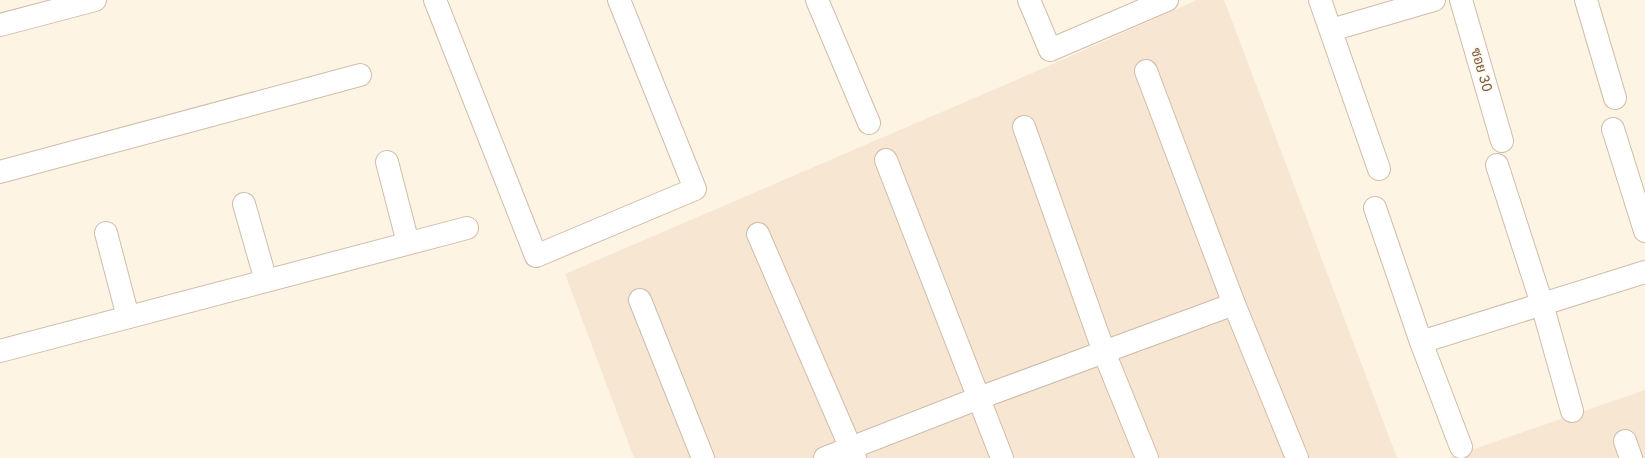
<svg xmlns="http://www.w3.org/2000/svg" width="1645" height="458" viewBox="0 0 1645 458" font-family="Overpass,Sarabun,sans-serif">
	<rect width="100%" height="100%" fill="#fef4e4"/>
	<g fill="#f6e6d2">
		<polygon points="1197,0 1224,0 1397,458 634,458 565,274 1037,71"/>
		<polygon points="1645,390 1645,458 1448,458"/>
	</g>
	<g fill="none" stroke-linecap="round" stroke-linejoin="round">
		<g stroke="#d0bca9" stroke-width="24">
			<g id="minor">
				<polyline points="435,0 536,256 695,189 619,0"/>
				<polyline points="817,0 869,123"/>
				<polyline points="1029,0 1050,50 1167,0"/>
				<polyline points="1320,0 1379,169"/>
				<polyline points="1461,0 1502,141"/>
				<polyline points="1586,0 1615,98"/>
				<polyline points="0,25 95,0"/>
				<polyline points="1331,30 1434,0"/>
				<polyline points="1146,71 1234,304 1297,458"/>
				<polyline points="1024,127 1104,352 1147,458"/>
				<polyline points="1613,129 1645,231"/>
				<polyline points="886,160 1002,458"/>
				<polyline points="387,162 408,243"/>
				<polyline points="1497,165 1542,304 1572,411"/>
				<polyline points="0,172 360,75"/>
				<polyline points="244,204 266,281"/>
				<polyline points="1375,208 1421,342 1461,447"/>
				<polyline points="106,233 128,317"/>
				<polyline points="758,234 855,458"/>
				<polyline points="640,300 703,458"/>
				<polyline points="1421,342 1645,272"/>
				<polyline points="0,351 467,228"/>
				<polyline points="1625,441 1631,458"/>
				<polyline points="825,458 979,398 1234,304"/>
			</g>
		</g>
		<use href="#minor" stroke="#fff" stroke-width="22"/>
	</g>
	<g text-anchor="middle" stroke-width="3.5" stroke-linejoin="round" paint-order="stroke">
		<g font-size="14" fill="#795a47" stroke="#fff8ec">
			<text transform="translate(1482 70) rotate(74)" y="5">ซอย 30</text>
		</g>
	</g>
</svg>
